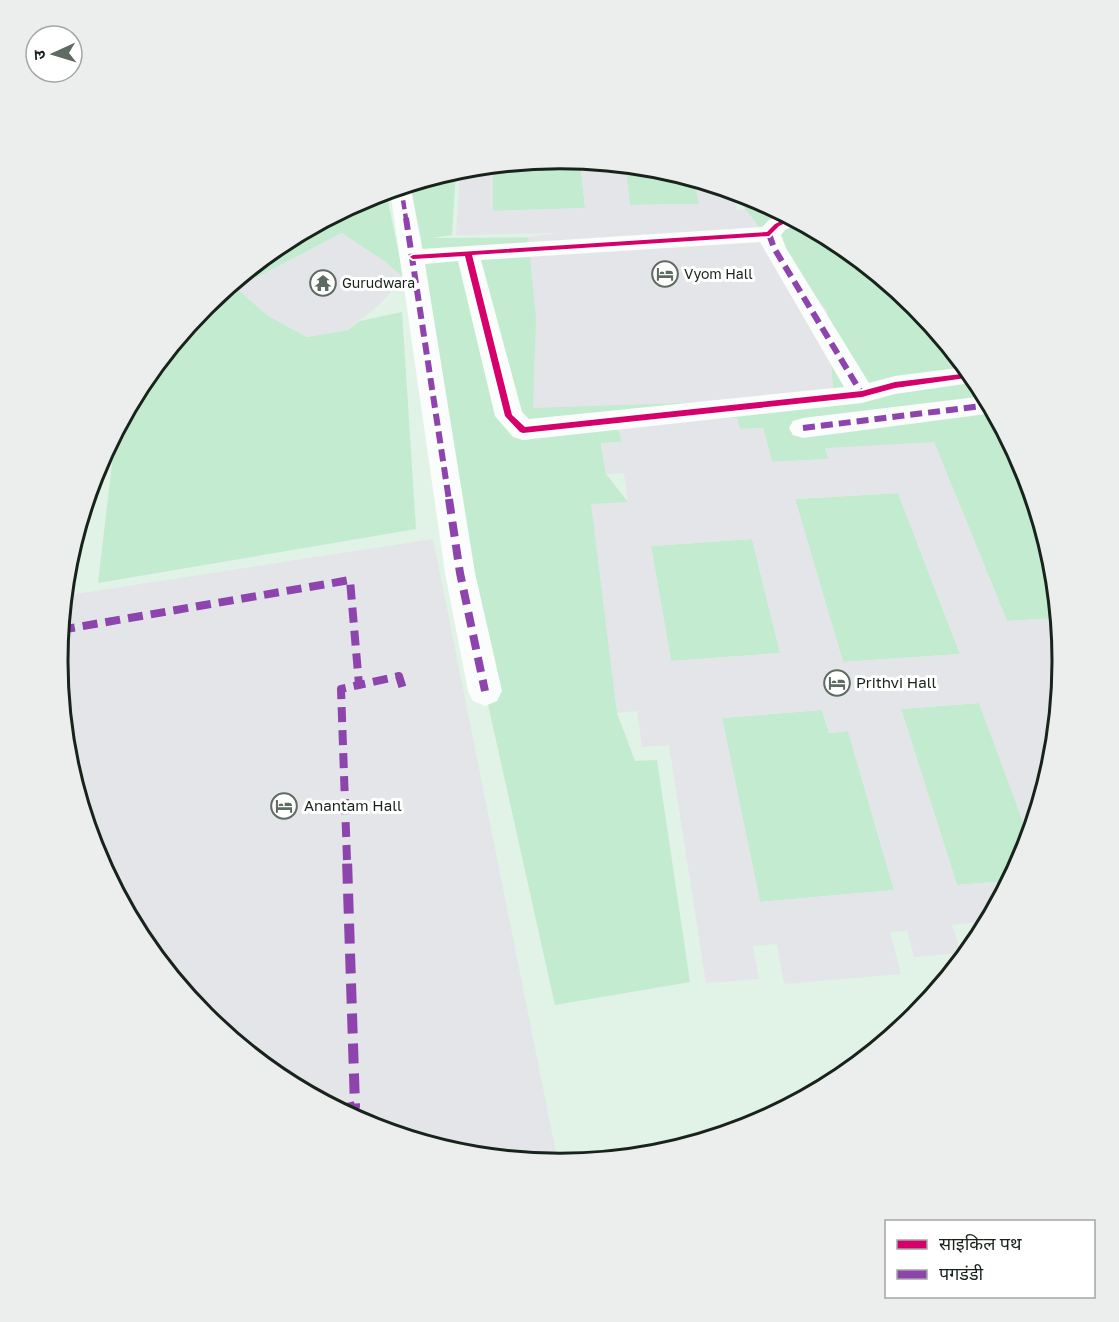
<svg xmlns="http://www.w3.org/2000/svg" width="1119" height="1322" viewBox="0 0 1119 1322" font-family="'Golos Text','Noto Sans Devanagari',sans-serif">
	<rect width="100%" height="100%" fill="#e1f2e6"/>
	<g fill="#c3ebd0">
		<polygon points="560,159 580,160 585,208 493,211 493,165"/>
		<polygon points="625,165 658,168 694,179 699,204 630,205"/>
		<polygon points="456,170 452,235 432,238 741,236 750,228 741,194 752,197 839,243 915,306 977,382 1024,469 1052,563 1056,618 1007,621 934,442 828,459 772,462 763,428 740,429 737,418 619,424 621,442 601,443 606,474 628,502 617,713 635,761 657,760 690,982 555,1005 485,691 421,238 410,184"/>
		<polygon points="387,197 404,278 342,233 237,288 267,315 307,337 348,330 360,321 402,312 416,529 98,583 116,430 142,382 204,305 281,243 360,201"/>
		<polygon points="898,493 960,654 843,662 795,499"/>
		<polygon points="752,539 780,653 671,661 651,546"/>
		<polygon points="979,703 1029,837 1024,854 1009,881 957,885 901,709"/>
		<polygon points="822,710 829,733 848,731 894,890 760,902 722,718"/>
	</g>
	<g fill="#e4e5e9" fill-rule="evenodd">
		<polygon points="580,160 625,165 630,205 699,204 694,179 732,191 737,210 745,209 827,311 834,398 533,408 536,318 528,237 560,233 456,235 460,169 493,165 493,211 585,208"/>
		<polygon points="342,233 383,260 404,278 379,305 348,330 307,337 267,315 236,288"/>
		<path d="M737,418L740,429L763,428L772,462L828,459L825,448L934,442L1007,621L1058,618L1062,661L1052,759L1029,837L979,703L901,709L957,885L1009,881L987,921L952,925L961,953L914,957L907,931L890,932L901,974L784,984L777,944L753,946L759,979L706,983L669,745L642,747L637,711L617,713L591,504L628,502L624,473L606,474L601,443L621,442L618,425ZM898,493L960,654L843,662L795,499ZM752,539L780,653L671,661L651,546ZM822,710L829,733L848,731L894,890L760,902L722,718Z"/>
		<polygon points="433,539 558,1163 461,1154 367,1125 280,1079 204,1016 142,940 95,853 67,759 57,661 63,596"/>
	</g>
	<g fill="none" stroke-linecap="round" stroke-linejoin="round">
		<g fill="#fafdfb" fill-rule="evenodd">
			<path d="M410,184L422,249L762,227L769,220L783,214L800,223L785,230L781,235L786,248L869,383L895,376L965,367L978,382L895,394L862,403L523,440L513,437L495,416L458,261L425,264L475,573L502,691L497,701L485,706L473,701L468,691L445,573L390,190ZM760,242L844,387L529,419L522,412L481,260Z"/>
			<polygon points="985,396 994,413 803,438 793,435 789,428 793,421 803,418"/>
		</g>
		<polyline stroke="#8e44ad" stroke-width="4.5" stroke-dasharray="9 4.5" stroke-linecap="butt" points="401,187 406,219"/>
		<g stroke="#8e44ad" stroke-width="6" stroke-dasharray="12 6" stroke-linecap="butt">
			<polyline points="406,218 449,500"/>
			<polyline points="769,234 774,248 862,394"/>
			<polyline points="803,428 990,405"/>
		</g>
		<g stroke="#8e44ad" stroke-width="8" stroke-dasharray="15 8" stroke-linecap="butt">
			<polyline points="449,499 460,573 485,691"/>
			<polyline points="60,630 350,580 359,685 399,676 404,692"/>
			<polyline points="347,860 341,689 359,685"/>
		</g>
		<polyline stroke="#8e44ad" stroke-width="10" stroke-dasharray="20 10" stroke-linecap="butt" points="338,1110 355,1106 347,859"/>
		<g stroke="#fff" stroke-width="4">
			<polygon id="cycleway" points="789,217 794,219 779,226 769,236 472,255 512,415 525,427 862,391 895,382 970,373 973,377 895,388 862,397 523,433 520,432 505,416 465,256 413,259 410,257 413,255 767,232 775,224"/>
		</g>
		<use href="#cycleway" fill="#d6006c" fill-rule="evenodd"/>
	</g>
	<defs>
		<g id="hotel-ring" transform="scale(1.35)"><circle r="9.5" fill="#fff" stroke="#5e6b62" stroke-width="1.5"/><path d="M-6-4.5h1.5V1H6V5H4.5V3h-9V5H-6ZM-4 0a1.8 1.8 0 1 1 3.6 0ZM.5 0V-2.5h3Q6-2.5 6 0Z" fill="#5e6b62"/></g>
		<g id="temple-ring" transform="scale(1.35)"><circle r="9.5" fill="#fff" stroke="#5e6b62" stroke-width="1.5"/><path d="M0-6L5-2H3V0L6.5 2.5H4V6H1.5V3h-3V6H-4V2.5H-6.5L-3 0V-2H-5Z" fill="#5e6b62"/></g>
	</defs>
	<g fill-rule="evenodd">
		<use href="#hotel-ring" x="665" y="274"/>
		<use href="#temple-ring" x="323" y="283"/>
		<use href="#hotel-ring" x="837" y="683"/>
		<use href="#hotel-ring" x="284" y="806"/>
	</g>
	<g text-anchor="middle" stroke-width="6" stroke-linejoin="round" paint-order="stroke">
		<g font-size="14" fill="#17231b" stroke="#fff" text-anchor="start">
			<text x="684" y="279">Vyom Hall</text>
			<text x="342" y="288">Gurudwara</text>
		</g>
		<g font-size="15" fill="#17231b" stroke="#fff" text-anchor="start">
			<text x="856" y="688">Prithvi Hall</text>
			<text x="304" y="811">Anantam Hall</text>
		</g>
	</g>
	<path d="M0 0H1119V1322H0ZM68 661a492 492 0 1 1 984 0a492 492 0 1 1-984 0Z" fill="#eceded" fill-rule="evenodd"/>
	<path fill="none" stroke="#17231b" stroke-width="3" d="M68 661a492 492 0 1 1 984 0a492 492 0 1 1-984 0Z"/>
	<rect x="885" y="1220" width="210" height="78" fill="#ffffff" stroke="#a2a7a4" stroke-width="1.5"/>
	<rect x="897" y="1240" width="30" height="9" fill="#d6006c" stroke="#a2a7a4" stroke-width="1.5"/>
	<text x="939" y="1250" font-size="18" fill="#17231b">साइकिल पथ</text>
	<rect x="897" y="1270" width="30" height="9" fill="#8e44ad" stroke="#a2a7a4" stroke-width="1.5"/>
	<text x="939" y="1280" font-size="18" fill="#17231b">पगडंडी</text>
	<g transform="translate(54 54) rotate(266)"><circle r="28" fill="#ffffff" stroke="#a2a7a4" stroke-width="1.5"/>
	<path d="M0-4.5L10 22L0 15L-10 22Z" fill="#5e6b62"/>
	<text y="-9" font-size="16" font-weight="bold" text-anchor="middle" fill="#17231b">उ</text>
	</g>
</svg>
